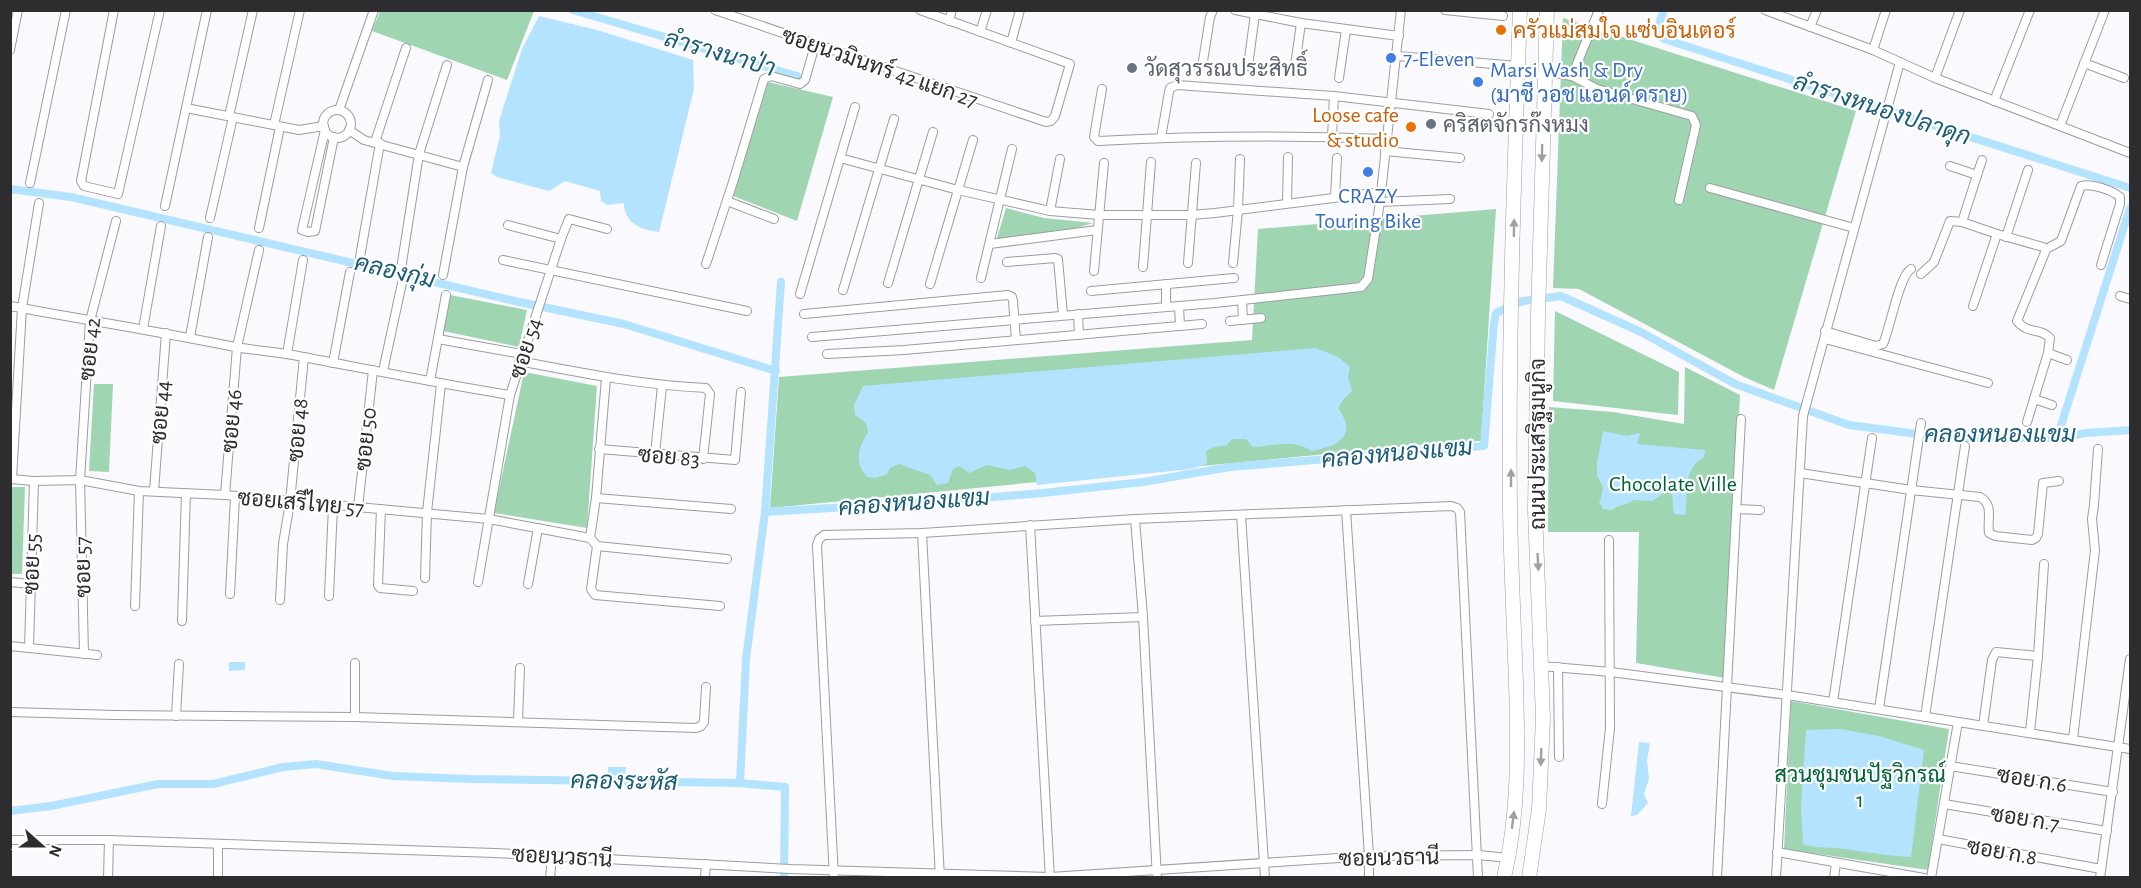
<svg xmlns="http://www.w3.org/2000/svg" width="2141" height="888" viewBox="0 0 2141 888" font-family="'Alegreya Sans',Sarabun,sans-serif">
	<rect width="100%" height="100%" fill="#f9f9fe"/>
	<g fill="#9fd6b1">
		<polygon points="380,11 534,11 507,80 372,31"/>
		<polygon points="1563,18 1856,111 1774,390 1744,377 1579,289 1553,288"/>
		<polygon points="768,82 833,97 797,221 733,196"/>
		<polygon points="1006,208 1044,218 1093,223 1073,229 996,241"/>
		<polygon points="1496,209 1481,441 1449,442 770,508 779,377 1252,340 1258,229"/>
		<polygon points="450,295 527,310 519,347 443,331"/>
		<polygon points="1555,311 1679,372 1678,415 1553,401"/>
		<polygon points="1685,367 1740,395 1725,678 1636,663 1639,532 1548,532 1549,407 1613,412 1684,424"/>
		<polygon points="524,372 597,386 587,528 494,513"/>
		<polygon points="94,384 113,384 109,472 89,471"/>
		<polygon points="11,487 25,487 22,574 11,574"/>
		<polygon points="1791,701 1949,729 1928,870 1784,849"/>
	</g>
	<g fill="#b3e3fe">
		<path d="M539,16L597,30L693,60L694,89L659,232C641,230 624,223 624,203L607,205L601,201L600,191L565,181L549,191L497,177L491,173L500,136L499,121L522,49Z"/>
		<path d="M1316,348L1338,357L1350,367L1348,377L1352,391L1343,400L1338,408C1358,436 1339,446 1312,451C1291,438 1276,446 1253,447L1246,439H1232L1227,445L1214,447L1206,451L1207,464L1191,469L1037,485L1035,473L1025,466L1010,470L987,465L969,473L960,466L953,469L948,483L937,485L930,475L899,464L890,468L887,474L876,478L867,477C853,460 859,448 868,432L866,423L855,415L854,405L863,386Z"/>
		<path d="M1603,431L1627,436L1639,433L1640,434L1637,444L1705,450L1704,457C1681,471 1689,493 1685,515L1674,514L1672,495L1669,490L1652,501L1634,500C1626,506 1621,503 1612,510L1603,509L1599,502L1601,499L1603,487L1597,476V463Z"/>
		<polygon points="229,662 245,662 245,670 229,671"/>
		<path d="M1841,729L1879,736L1924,750L1911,857C1888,856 1867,852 1845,849C1830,847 1817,849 1803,844L1801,806L1806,730Z"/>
		<polygon points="1639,742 1650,743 1647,761 1649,779 1644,794 1648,803 1637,815 1631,816"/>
		<polygon points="608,767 626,767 625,776 608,775"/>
	</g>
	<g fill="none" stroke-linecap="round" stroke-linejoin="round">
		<g stroke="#b3e3fe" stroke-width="8">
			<polyline points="573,10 797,76"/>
			<polyline points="1664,10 1658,27 1664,39 2130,188"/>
			<polyline points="10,189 71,197 519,302 624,324 776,371"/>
			<polyline points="2057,438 2130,208"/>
			<polyline points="765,512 945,501 1043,493 1143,482 1230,467 1484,446 1494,323 1496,313 1523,301 1561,296 1641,332 1735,384 1849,425 1948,438 2057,438 2086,433 2130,430"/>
			<polyline points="740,783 785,787 784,878"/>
			<polyline points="10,811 51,806 158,784 213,784 283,767 316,764 393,776 469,779 740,783 746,659 765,512 781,282"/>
		</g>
		<g stroke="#9d9da1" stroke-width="10">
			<g id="street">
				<polyline points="114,10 81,181 84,186 118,194 160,10"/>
				<polyline points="715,10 1046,122 1051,121 1055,116 1070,64 920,10"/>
				<polyline points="1235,10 1301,23 1399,36"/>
				<polyline points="1445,10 1503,16"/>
				<polyline points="1765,10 1873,50 1935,78 2130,153"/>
				<polyline points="949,21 952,10"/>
				<polyline points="1810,27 1817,10"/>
				<polyline points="980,32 987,10"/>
				<polyline points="1011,43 1020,10"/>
				<polyline points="10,50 18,10"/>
				<polyline points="1873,50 1886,10"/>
				<polyline points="1397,56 1518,66"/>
				<polyline points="1203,61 1210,17 1213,10"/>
				<polyline points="2084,63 2124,78"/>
				<polyline points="1248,66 1255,14"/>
				<polyline points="1544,71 1572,76 1597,89 1692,116 1696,125 1679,200"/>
				<polyline points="1294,73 1301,23"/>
				<polyline points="1572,76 1599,10"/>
				<polyline points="1339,78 1346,30"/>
				<polyline points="1935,78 1960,10"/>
				<path d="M1102,89L1094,137L1098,141C1194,136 1291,135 1386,139"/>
				<polyline points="1994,101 2030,10"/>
				<polyline points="186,108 299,130 324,126"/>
				<polyline points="339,110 374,10"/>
				<circle cx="337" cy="124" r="14"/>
				<polyline points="229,116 253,10"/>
				<polyline points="274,125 300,10"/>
				<polyline points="2060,126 2105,10"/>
				<polyline points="325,130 302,230 308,232 315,231 334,137"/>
				<polyline points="349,130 364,140 463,167 443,275"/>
				<polyline points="1332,137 1334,96"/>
				<polyline points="1161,138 1169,92 1170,88 1177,85 1334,96 1489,114"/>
				<polyline points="375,142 406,48"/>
				<polyline points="1385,151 1460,158"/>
				<polyline points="840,158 958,190 1050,211 1099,215 1190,215 1215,213 1381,192"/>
				<polyline points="1950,166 1977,175"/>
				<polyline points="463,167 488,80"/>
				<polyline points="30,183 66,10"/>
				<polyline points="1710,188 1854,228"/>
				<polyline points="1335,197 1337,158"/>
				<polyline points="727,201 774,219"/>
				<polyline points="1380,202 1450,199"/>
				<polyline points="1287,203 1288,157"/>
				<polyline points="165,206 207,10"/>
				<polyline points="1050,211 1060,159"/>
				<polyline points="210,218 233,117"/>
				<polyline points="1962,222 1982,160"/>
				<polyline points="508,225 561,239"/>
				<polyline points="259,228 280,127"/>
				<polyline points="2006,237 2028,170"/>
				<polyline points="990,244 1097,230"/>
				<path d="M2050,247L2061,241L2081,186C2091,183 2112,190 2120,197V204L2101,265"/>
				<polyline points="360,257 380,143"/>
				<polyline points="503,260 747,311"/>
				<polyline points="1007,262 1055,258 1058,259 1063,315"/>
				<polyline points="1188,263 1196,163"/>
				<polyline points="1233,263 1238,210 1240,159"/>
				<polyline points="706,264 733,182 764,79 771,76 800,84 805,80 815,45"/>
				<polyline points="1143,267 1151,162"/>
				<polyline points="401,269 419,154 447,65"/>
				<polyline points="1094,271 1104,163"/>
				<polyline points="1921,274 1934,262 1950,221 1962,222 1997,234 2043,247"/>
				<polyline points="981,278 1012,149"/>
				<polyline points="888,283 933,132"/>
				<polyline points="930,284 973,140"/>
				<polyline points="1166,284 1166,307"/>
				<polyline points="843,290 894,119"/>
				<polyline points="1091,291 1234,278"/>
				<polyline points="800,294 855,107"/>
				<polyline points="2120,296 2130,299"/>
				<polyline points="1242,300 1243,320"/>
				<path d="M10,306C86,320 161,332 235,347C258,351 281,352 303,357C372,370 441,384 510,395"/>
				<polyline points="1179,306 1180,326"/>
				<polyline points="1973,306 1997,234"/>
				<polyline points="804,314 1008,295 1012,297 1013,301 1016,340"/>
				<polyline points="1078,314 1079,335"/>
				<polyline points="1230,321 1261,318"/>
				<polyline points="143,329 161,226"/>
				<path d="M1825,331L1876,346L1883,344C1890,329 1899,276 1911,269"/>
				<polyline points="190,337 208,237"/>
				<polyline points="812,337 1215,303 1361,287 1368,279 1380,202 1401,10"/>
				<polyline points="438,339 522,354"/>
				<polyline points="1825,339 1988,383"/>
				<polyline points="2048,353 2067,360"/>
				<polyline points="287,354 303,260"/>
				<polyline points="827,354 904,350 1202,324"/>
				<path d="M519,361C582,373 642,385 706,388L710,394L703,459"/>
				<polyline points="333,363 350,272"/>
				<polyline points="383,371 402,283"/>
				<polyline points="430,381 446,295"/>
				<polyline points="2034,399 2052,405"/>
				<path d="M2027,422L2048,353L2050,338C2040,327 2028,335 2017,321L2046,250"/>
				<polyline points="599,449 735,460 741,392"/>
				<polyline points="655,454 662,386"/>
				<path d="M1800,473L1911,490L1980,497C1994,505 1987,519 1989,533L1995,536L2032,540L2036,538L2038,534L2043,483L2059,481"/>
				<polyline points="10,479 34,481 80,480 139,491 225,495 489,519 590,538"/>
				<polyline points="12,479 22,308 39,203"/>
				<polyline points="154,491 166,333"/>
				<polyline points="225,495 237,347 259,250"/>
				<polyline points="596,498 731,509"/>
				<polyline points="358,508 373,370"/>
				<polyline points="381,509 378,585 380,588 413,591"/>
				<polyline points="1737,509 1760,510"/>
				<polyline points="1346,510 1369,856 1369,878"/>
				<polyline points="1241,515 1265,878"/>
				<polyline points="1135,519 1143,617 1157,878"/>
				<polyline points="1030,525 1050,878"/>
				<polyline points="922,533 940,878"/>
				<polyline points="590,538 597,546 591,589 595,595 720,606"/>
				<polyline points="590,538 596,498 606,378"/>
				<polyline points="597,546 727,559"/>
				<polyline points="425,578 427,512 441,384"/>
				<polyline points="10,582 31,584"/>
				<polyline points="478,582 510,395 561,239 569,219 607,229"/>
				<polyline points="528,584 538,528"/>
				<polyline points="230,594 235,497"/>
				<polyline points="329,596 333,506"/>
				<polyline points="280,600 283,544 290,502 304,357"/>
				<polyline points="135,606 139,491"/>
				<polyline points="182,621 186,493"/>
				<polyline points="1035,621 1143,617"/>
				<polyline points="10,646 97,655"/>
				<polyline points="29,648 34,481"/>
				<polyline points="84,654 80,480 90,321 116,221"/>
				<polyline points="1541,666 1611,672 1787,695 2130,749"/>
				<polyline points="1558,667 1559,757"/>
				<polyline points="1833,702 1872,438"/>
				<polyline points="1879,709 1921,423"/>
				<polyline points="10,712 114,715 355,717 696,728 701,726 704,722 706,687"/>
				<polyline points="176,716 179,664"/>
				<polyline points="355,717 355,663"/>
				<polyline points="1925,717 1965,446"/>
				<polyline points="518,721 520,668"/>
				<polyline points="1983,726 1992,660 1996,652 2038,656"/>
				<polyline points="2030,732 2038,656 2044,564"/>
				<polyline points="2073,739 2095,550 2092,519 2094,505 2098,449"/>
				<polyline points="1950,766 2113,792"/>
				<polyline points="1602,804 1610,728 1609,540"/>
				<polyline points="1944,804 2107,831"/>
				<polyline points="1938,839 2101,869"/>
				<polyline points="10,840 109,840 495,853 790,869 1050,877 1369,856 1478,855 1509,858"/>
				<polyline points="1777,852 1924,878"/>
				<polyline points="108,878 109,840"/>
				<polyline points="218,878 218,845"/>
				<polyline points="550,878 552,856"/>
				<polyline points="705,878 706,864"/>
				<polyline points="834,878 817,545 819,539 824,535 922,533 1135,519 1451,506 1457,508 1460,512 1478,878"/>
				<polyline points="1717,878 1741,419"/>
				<polyline points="1776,878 1803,416 1900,62"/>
				<polyline points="1834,878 1836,863"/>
				<polyline points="1931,878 1958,722"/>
				<polyline points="2100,878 2130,659"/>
			</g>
		</g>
		<g stroke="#9d9da1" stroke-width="15">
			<g id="primary">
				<path d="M1504,878C1519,814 1518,748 1516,683C1514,626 1511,568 1510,510C1508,344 1514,176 1520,10"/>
				<polyline points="1529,878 1539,809 1543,718 1535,510 1538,315 1547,10"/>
			</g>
		</g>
		<use href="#street" stroke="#fff" stroke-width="8"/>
		<use href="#primary" stroke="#fff" stroke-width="14"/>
	</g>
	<defs><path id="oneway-solid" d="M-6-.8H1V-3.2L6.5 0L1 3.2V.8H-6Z" transform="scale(1.5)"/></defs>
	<g fill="#a0a0a1">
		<use href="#oneway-solid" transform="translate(1542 153) rotate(91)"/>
		<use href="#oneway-solid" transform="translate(1514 228) rotate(-89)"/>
		<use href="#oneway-solid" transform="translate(1511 478) rotate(-90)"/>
		<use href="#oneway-solid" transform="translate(1538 562) rotate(87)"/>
		<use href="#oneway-solid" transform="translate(1541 757) rotate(92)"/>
		<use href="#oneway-solid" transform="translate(1513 820) rotate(-83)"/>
	</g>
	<g fill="#e8710a" stroke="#fff" stroke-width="2">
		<circle cx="1501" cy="30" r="6"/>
		<circle cx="1411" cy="127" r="6"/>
	</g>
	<g fill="#3f7fe0" stroke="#fff" stroke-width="2">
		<circle cx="1391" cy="58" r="6"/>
		<circle cx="1478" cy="82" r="6"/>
		<circle cx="1368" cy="172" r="6"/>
	</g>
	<g fill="#6b7280" stroke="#fff" stroke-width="2">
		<circle cx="1132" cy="68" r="6"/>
		<circle cx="1431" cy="124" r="6"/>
	</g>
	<g text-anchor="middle" stroke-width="4.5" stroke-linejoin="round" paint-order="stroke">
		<g font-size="22" fill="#c56008" stroke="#fff" text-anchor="start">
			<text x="1513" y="38">ครัวแม่สมใจ แซ่บอินเตอร์</text>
			<text x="1399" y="122" text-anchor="end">Loose cafe<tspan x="1399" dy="25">&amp; studio</tspan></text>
		</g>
		<g font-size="22" fill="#366cbe" stroke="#fff" text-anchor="start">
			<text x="1403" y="66">7-Eleven</text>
			<text x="1490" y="77">Marsi Wash &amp; Dry<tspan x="1490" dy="25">(มาชี วอช แอนด์ ดราย)</tspan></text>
			<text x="1368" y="203" text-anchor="middle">CRAZY<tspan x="1368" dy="25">Touring Bike</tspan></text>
		</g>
		<g font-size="22" fill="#2d2d2f" stroke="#fff">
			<text transform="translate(880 67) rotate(19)" y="8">ซอยนวมินทร์ 42 แยก 27</text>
			<text transform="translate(525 348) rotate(-72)" y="8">ซอย 54</text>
			<text transform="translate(89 349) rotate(-84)" y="8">ซอย 42</text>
			<text transform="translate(160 412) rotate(-85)" y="8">ซอย 44</text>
			<text transform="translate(231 421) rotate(-85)" y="8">ซอย 46</text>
			<text transform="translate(297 430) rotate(-85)" y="8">ซอย 48</text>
			<text transform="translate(365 439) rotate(-84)" y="8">ซอย 50</text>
			<text transform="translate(1537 444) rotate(-90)" y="8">ถนนประเสริฐมนูกิจ</text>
			<text transform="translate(669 456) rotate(5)" y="8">ซอย 83</text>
			<text transform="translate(301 502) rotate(5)" y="8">ซอยเสรีไทย 57</text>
			<text transform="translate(31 564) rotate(-88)" y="8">ซอย 55</text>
			<text transform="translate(82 567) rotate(-91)" y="8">ซอย 57</text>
			<text transform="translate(2032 779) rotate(9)" y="8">ซอย ก.6</text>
			<text transform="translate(2025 818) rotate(9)" y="8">ซอย ก.7</text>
			<text transform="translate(2002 851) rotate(10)" y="8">ซอย ก.8</text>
			<text transform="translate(562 856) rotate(3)" y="8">ซอยนวธานี</text>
			<text transform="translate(1389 857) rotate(-1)" y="8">ซอยนวธานี</text>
		</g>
		<g font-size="22" fill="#5b616d" stroke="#fff" text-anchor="start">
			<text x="1144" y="76">วัดสุวรรณประสิทธิ์</text>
			<text x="1443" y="132">คริสตจักรก๊งหมง</text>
		</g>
		<g font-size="22" fill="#006135" stroke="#fff">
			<text x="1673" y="491">Chocolate Ville</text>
			<text x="1860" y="782">สวนชุมชนปัฐวิกรณ์<tspan x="1860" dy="25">1</tspan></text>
		</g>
		<g font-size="24" font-style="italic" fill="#1a5b78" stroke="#fff">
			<text transform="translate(720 53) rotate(16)" y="8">ลำรางนาป่า</text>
			<text transform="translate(1882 109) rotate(18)" y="8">ลำรางหนองปลาดุก</text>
			<text transform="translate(395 271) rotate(13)" y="8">คลองกุ่ม</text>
			<text x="2000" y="442">คลองหนองแขม</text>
			<text transform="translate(1397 453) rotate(-5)" y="8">คลองหนองแขม</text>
			<text transform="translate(914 502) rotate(-4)" y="8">คลองหนองแขม</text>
			<text transform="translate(624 781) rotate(1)" y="8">คลองระหัส</text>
		</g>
	</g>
	<rect width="2141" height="888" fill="none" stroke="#2d2d2f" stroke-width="24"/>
	<g transform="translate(42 846) rotate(111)" stroke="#ffffff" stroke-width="4.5" paint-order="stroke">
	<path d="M0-4.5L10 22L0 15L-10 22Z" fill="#2d2d2f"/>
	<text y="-9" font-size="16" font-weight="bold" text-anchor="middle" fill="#2d2d2f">N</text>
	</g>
</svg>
